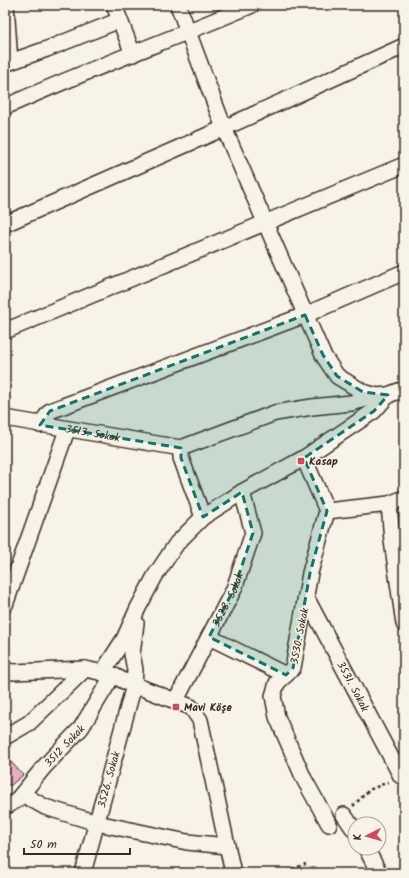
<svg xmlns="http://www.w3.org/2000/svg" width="409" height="878" viewBox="0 0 409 878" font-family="Kalam,sans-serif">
	<rect width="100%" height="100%" fill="#f7f3e8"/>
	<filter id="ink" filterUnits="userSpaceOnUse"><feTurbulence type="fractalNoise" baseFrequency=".025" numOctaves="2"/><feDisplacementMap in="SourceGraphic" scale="8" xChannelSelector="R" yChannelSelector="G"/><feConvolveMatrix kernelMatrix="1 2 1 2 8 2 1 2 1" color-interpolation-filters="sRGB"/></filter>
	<g filter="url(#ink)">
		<polygon fill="#e3aec6" stroke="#3b2a1e" points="11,762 23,775 10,786 5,781 5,767"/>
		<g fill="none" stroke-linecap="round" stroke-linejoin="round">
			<g stroke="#3b2a1e" stroke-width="18">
				<g id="minor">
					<polyline points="114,5 133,54"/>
					<polyline points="178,5 224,128 323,355 337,376 363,392 377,396 388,395 404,389"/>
					<polyline points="10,62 47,49 120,20"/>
					<polyline points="5,63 10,62 6,5"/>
					<path d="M5,107C86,70 170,40 252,5"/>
					<polyline points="5,224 224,128 404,46"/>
					<polyline points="5,331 404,165"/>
					<path id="s1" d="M5,418L181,448L275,413L312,407L351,403L377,396"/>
					<polyline points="40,425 50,411 305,315 404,272"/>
					<polyline points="181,448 181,458 203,517"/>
					<polyline points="304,458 327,511 310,573 293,668 277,683 273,696 277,717 304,779 329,824"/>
					<polyline points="389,504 392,541 404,624"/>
					<polyline points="327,511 389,504 404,498"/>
					<path id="s2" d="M306,597L401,776"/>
					<polyline points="5,605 67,430"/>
					<polyline points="209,637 286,675"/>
					<polyline points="5,670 13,672 85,669 113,675 124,681 191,707 200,720 233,873"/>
					<polyline points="102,673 124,639 138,608 155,576 177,543 203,517 242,492 304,458 374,411 388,395"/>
					<path id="s3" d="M176,700L234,589L253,533L242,492"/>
					<polyline points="5,737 29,723 85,669"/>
					<polyline points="22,794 45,807 97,823 187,842 227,846"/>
					<path id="s4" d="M5,807L17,800L44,767L81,728L113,675"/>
					<polyline points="344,815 355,831"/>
					<polyline points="366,848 379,873"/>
					<path id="s5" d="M83,873L134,685L135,670L132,654L136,623"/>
				</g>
			</g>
			<g stroke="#3b2a1e" stroke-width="2.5" stroke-dasharray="3 3" stroke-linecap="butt">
				<polyline points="353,806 369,790 388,782"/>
				<polyline points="281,873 306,864"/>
			</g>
			<use href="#minor" stroke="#f7f3e8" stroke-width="15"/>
		</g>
	</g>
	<path fill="#0f766e" fill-opacity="0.2" stroke="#0f766e" stroke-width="3" stroke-dasharray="8 5" stroke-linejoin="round" d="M305,315L323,355L337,376L363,392L388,395L374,411L304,458L327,511L310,573L293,668L286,675L209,637L234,589L253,533L242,492L203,517L181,458V448L40,425L50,411Z"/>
	<g fill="#d1495b" stroke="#f7f3e8" stroke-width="1.5">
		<rect x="297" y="457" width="8" height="8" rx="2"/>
		<rect x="172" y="703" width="8" height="8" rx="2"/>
	</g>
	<g text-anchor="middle" stroke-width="3" stroke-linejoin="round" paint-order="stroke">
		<g font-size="11" fill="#3b2a1e" stroke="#f7f3e8">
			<text dy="4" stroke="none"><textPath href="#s1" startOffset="89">3513. Sokak</textPath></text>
			<text dy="4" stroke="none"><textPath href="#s3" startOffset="113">3528. Sokak</textPath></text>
			<text transform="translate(299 636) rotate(-79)" y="4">3530. Sokak</text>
			<text dy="4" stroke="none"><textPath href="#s2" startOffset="101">3531. Sokak</textPath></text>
			<text dy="4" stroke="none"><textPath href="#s4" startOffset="86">3512 Sokak</textPath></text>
			<text dy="4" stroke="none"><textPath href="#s5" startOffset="97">3526. Sokak</textPath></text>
		</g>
		<g font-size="11" font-weight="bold" fill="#3b2a1e" stroke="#f7f3e8" text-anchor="start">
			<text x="309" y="465">Kasap</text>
			<text x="184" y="711">Mavi Köşe</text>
		</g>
	</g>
	<rect width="409" height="878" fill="none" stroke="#f7f3e8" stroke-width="20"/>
	<rect x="10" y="10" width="389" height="858" fill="none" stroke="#3b2a1e" stroke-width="1.5" filter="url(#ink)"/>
	<g transform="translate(367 836) rotate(264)"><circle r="19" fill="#f7f3e8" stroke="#aca397"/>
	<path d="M0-3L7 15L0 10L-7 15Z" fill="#d1495b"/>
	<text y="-6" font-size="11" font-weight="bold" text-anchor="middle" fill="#3b2a1e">K</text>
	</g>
	<path d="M24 848v6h106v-6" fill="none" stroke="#3b2a1e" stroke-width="2"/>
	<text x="30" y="848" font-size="12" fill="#3b2a1e" stroke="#f7f3e8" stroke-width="3" paint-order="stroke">50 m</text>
</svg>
